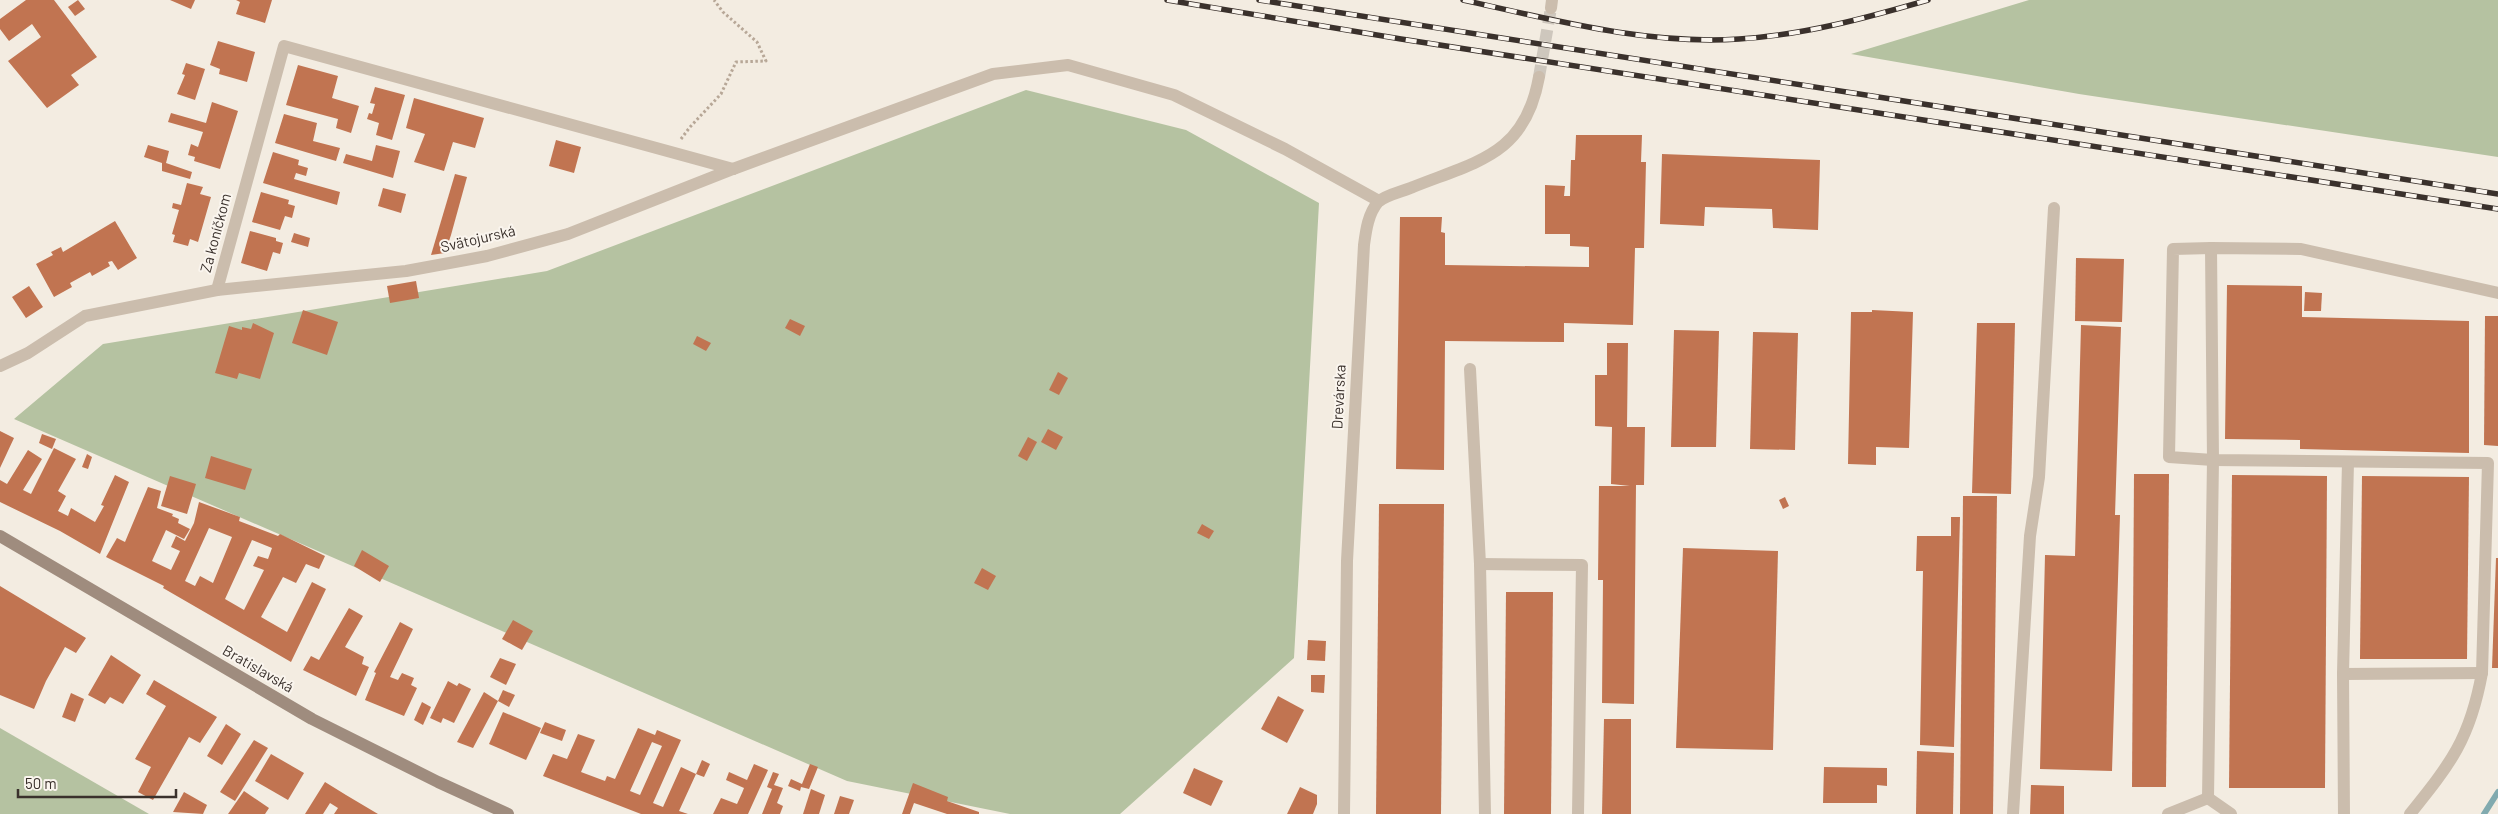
<svg xmlns="http://www.w3.org/2000/svg" width="2498" height="814" viewBox="0 0 2498 814" font-family="Barlow,sans-serif">
	<rect width="100%" height="100%" fill="#f3ece1"/>
	<g fill="#b5c2a1">
		<polygon points="2029,0 2498,0 2498,157 2079,94 1851,54"/>
		<polygon points="1026,90 1186,130 1319,203 1294,658 1120,814 1010,814 847,781 14,419 103,344 547,271"/>
		<polygon points="0,728 149,814 0,814"/>
	</g>
	<g fill="none" stroke-linecap="round" stroke-linejoin="round">
		<polyline stroke="#81aaaf" stroke-width="6" points="2484,814 2498,792"/>
	</g>
	<g fill="#c17451" fill-rule="evenodd">
		<polygon points="26,0 54,0 97,57 71,75 79,85 47,108 8,61 41,37 32,24 9,41 0,29 0,19"/>
		<polygon points="78,0 85,9 75,16 68,7"/>
		<polygon points="170,0 195,0 191,9"/>
		<polygon points="236,0 272,0 265,23 236,14 240,2"/>
		<polygon points="218,41 255,52 247,82 219,74 220,69 210,65"/>
		<polygon points="186,63 205,69 195,100 177,94 185,75 182,74"/>
		<polygon points="298,65 338,76 332,98 359,106 351,133 336,128 338,119 286,105"/>
		<polygon points="375,87 405,95 392,140 376,135 379,123 367,119 369,113 372,114 375,104 370,103"/>
		<polygon points="414,98 484,118 475,148 453,142 444,171 414,162 425,134 406,128"/>
		<polygon points="212,102 238,111 220,169 194,161 195,157 188,155 191,144 198,147 203,132 168,122 171,113 206,123"/>
		<polygon points="284,114 317,123 313,141 340,148 336,161 275,143"/>
		<polygon points="1576,135 1642,135 1641,162 1646,162 1644,248 1635,248 1633,325 1564,323 1564,342 1445,341 1444,470 1396,469 1400,217 1442,217 1441,232 1445,233 1445,265 1589,267 1589,247 1570,246 1570,234 1545,234 1545,185 1565,186 1564,196 1570,196 1571,160 1575,160"/>
		<polygon points="556,140 581,147 574,173 549,166"/>
		<polygon points="148,145 169,151 166,163 192,172 190,179 162,171 162,163 144,157"/>
		<polygon points="376,145 400,151 393,178 343,163 346,154 372,161"/>
		<polygon points="273,152 299,160 298,165 308,168 306,176 296,173 294,179 340,192 337,205 263,183"/>
		<polygon points="1662,154 1820,160 1818,230 1773,228 1772,209 1705,207 1704,226 1660,224"/>
		<polygon points="455,174 467,177 451,235 445,253 431,255"/>
		<polygon points="187,183 203,187 200,194 211,197 198,242 190,239 188,246 173,242 175,235 172,234 179,210 172,208 173,203 181,205"/>
		<polygon points="383,188 406,194 401,213 378,206"/>
		<polygon points="261,192 289,200 288,204 295,206 292,218 285,216 280,230 252,222"/>
		<polygon points="115,221 137,258 118,270 112,261 108,262 110,266 92,276 90,272 70,283 72,287 54,297 36,264 53,255 51,252 61,247 63,252"/>
		<polygon points="250,231 276,238 276,241 283,243 280,254 273,252 267,271 241,263"/>
		<polygon points="294,233 310,238 308,247 291,242"/>
		<polygon points="2076,258 2124,259 2122,322 2075,321"/>
		<polygon points="416,281 419,298 390,303 387,286"/>
		<polygon points="2227,285 2302,286 2302,317 2469,321 2469,453 2300,449 2300,440 2225,439"/>
		<polygon points="29,286 43,307 26,318 12,297"/>
		<polygon points="2305,292 2322,293 2321,311 2304,311"/>
		<polygon points="303,310 338,322 327,355 292,343"/>
		<polygon points="1872,310 1913,312 1909,448 1876,447 1876,465 1848,464 1851,312 1872,312"/>
		<polygon points="2485,316 2498,316 2498,446 2484,445"/>
		<polygon points="790,319 805,326 800,336 785,328"/>
		<polygon points="253,323 274,333 260,379 239,373 237,379 215,373 229,326 242,330 242,327 251,329"/>
		<polygon points="1977,323 2015,323 2011,494 1972,493"/>
		<polygon points="2081,325 2121,327 2115,515 2120,515 2112,771 2040,769 2045,555 2075,556"/>
		<polygon points="1674,330 1719,331 1716,447 1671,447"/>
		<polygon points="1753,332 1798,333 1795,450 1750,449"/>
		<polygon points="697,336 711,343 706,351 693,344"/>
		<polygon points="1607,343 1628,343 1627,427 1645,427 1644,485 1636,485 1634,704 1602,703 1603,580 1598,580 1599,486 1630,486 1611,484 1612,427 1595,426 1595,375 1607,375"/>
		<polygon points="1058,372 1068,378 1059,395 1049,390"/>
		<polygon points="1048,429 1063,437 1056,450 1041,442"/>
		<polygon points="0,431 14,438 0,468"/>
		<polygon points="42,434 56,439 52,449 39,443"/>
		<polygon points="1028,437 1037,442 1027,461 1018,456"/>
		<polygon points="54,448 76,459 58,491 66,496 58,511 68,516 71,508 95,522 104,506 101,505 115,475 129,482 100,554 60,531 0,502 0,480 7,484 28,450 42,459 23,490 31,494"/>
		<polygon points="87,454 92,457 88,469 82,467"/>
		<polygon points="211,456 252,469 245,490 205,478"/>
		<polygon points="2134,474 2169,474 2166,787 2132,787"/>
		<polygon points="2232,475 2327,476 2325,788 2229,788"/>
		<polygon points="170,476 196,484 187,514 161,506"/>
		<polygon points="2362,476 2469,477 2467,659 2360,659"/>
		<path d="M148,487L161,491L157,508L173,514L172,516L179,519L178,523L190,529L184,539L166,530L152,561L171,570L180,551L171,547L176,536L185,541L194,523L199,502L240,517L239,521L278,536L280,534L325,556L319,569L306,564L296,583L283,577L261,617L287,632L312,582L326,589L291,662L163,588L164,586L106,557L117,538L125,542ZM209,528L232,537L213,583L200,576L195,586L185,581ZM252,540L272,548L268,559L258,556L253,566L264,570L244,610L225,599Z"/>
		<polygon points="1963,496 1997,496 1993,814 1960,814"/>
		<polygon points="1785,497 1789,506 1783,509 1779,500"/>
		<polygon points="1379,504 1444,504 1441,814 1376,814"/>
		<polygon points="1951,517 1960,517 1954,747 1920,745 1923,571 1916,571 1917,536 1951,536"/>
		<polygon points="1202,524 1214,531 1209,539 1197,533"/>
		<polygon points="1683,548 1778,551 1773,750 1676,748"/>
		<polygon points="362,550 389,566 380,582 354,566"/>
		<polygon points="2496,558 2498,558 2498,668 2492,668"/>
		<polygon points="982,568 996,576 988,590 974,583"/>
		<polygon points="0,586 86,638 76,653 65,647 46,681 34,709 0,695"/>
		<polygon points="1506,592 1553,592 1551,814 1504,814"/>
		<polygon points="349,608 363,616 345,647 364,657 362,664 369,667 356,696 303,670 311,656 319,660"/>
		<polygon points="513,620 533,631 522,650 502,639"/>
		<polygon points="400,622 413,629 390,677 398,680 402,673 414,678 411,685 417,688 404,716 365,700 376,673 374,672"/>
		<polygon points="1308,640 1326,641 1325,661 1307,660"/>
		<polygon points="111,655 141,675 123,704 110,697 105,704 88,695"/>
		<polygon points="500,658 516,664 506,685 490,677"/>
		<polygon points="1311,675 1325,675 1324,693 1311,692"/>
		<polygon points="154,680 217,717 200,743 189,737 153,800 138,792 151,767 135,759 166,706 146,694"/>
		<polygon points="448,681 457,686 459,683 471,689 454,723 443,718 441,723 430,718"/>
		<polygon points="503,690 515,695 509,707 498,701"/>
		<polygon points="484,692 498,701 473,748 457,742"/>
		<polygon points="71,693 84,699 75,722 62,717"/>
		<polygon points="1278,696 1304,710 1287,743 1261,729"/>
		<polygon points="422,702 431,707 423,725 414,720"/>
		<polygon points="503,712 541,728 526,760 489,744"/>
		<polygon points="1604,719 1631,719 1631,814 1602,814"/>
		<polygon points="545,722 566,730 562,741 540,733"/>
		<polygon points="226,724 241,734 222,765 207,756"/>
		<path d="M638,728L655,735L657,730L681,740L653,803L663,807L681,767L696,774L679,811L688,814H641L543,776L553,754L567,759L578,734L595,740L581,772L605,781L607,776L615,779ZM652,742L662,746L640,795L630,791Z"/>
		<polygon points="254,740 268,748 235,801 220,792"/>
		<polygon points="1917,751 1954,753 1953,814 1916,814"/>
		<polygon points="271,754 304,773 288,800 255,781"/>
		<polygon points="702,760 710,764 704,777 696,774"/>
		<polygon points="754,764 768,770 748,814 713,814 721,798 737,804 742,793 744,788 726,780 729,772 747,780"/>
		<polygon points="810,764 818,767 809,789 801,787 800,791 788,786 791,779 802,784"/>
		<polygon points="1824,767 1887,768 1887,786 1877,785 1877,803 1823,803"/>
		<polygon points="1194,768 1223,781 1211,806 1183,793"/>
		<polygon points="773,772 779,774 774,785 783,788 777,803 783,806 780,814 762,814 772,789 767,787"/>
		<polygon points="325,782 346,795 378,814 334,814 338,808 330,803 323,814 305,814"/>
		<polygon points="913,783 948,797 947,801 979,812 979,814 947,814 914,803 910,814 902,814"/>
		<polygon points="2031,785 2064,786 2064,814 2030,814"/>
		<polygon points="1300,787 1317,795 1317,804 1313,814 1287,814"/>
		<polygon points="811,789 825,795 819,814 803,814"/>
		<polygon points="244,791 269,808 265,814 228,814"/>
		<polygon points="184,792 207,805 203,814 173,812"/>
		<polygon points="840,796 854,800 849,814 834,814"/>
	</g>
	<g fill="none" stroke-linecap="round" stroke-linejoin="round">
		<polyline stroke="#cec7bd" stroke-width="12" stroke-dasharray="12 6" stroke-linecap="butt" points="1539,77 1551,8"/>
		<polyline stroke="#b7a797" stroke-width="3" stroke-dasharray="2.5 2.5" stroke-linecap="butt" points="681,139 690,127 721,94 736,62 766,61 757,42 723,12 714,0"/>
		<g stroke="#cbbdad" stroke-width="12">
			<polyline points="733,169 993,74 1068,65 1174,95 1285,149 1379,201"/>
			<path d="M2211,248L2173,249L2169,457L2213,460L2488,463L2482,673C2470,739 2451,763 2410,814"/>
			<polyline points="1470,369 1480,564 1485,814"/>
			<polyline points="1480,564 1582,565 1578,814"/>
			<polyline points="2343,674 2482,673"/>
			<polyline points="2013,814 2030,536 2039,477 2054,208"/>
			<polyline points="2168,814 2208,798"/>
			<polyline points="2231,814 2208,798 2213,460 2211,248 2301,249 2498,293"/>
			<polyline points="2344,814 2343,674 2348,462"/>
		</g>
		<g stroke="#cbbdad" stroke-width="12">
			<polyline points="1551,8 1552,0"/>
			<polyline points="217,290 284,46 733,169"/>
			<polyline points="0,366 28,353 85,316 217,290 406,271 487,256 568,234 733,169"/>
			<path d="M1344,814L1347,561L1364,245C1366,230 1368,214 1378,202C1385,195 1404,191 1413,187C1478,161 1525,155 1539,77"/>
		</g>
		<polyline stroke="#9f8c7e" stroke-width="12" points="0,536 312,719 438,782 508,814"/>
		<g stroke="#3a312c" stroke-width="5.5">
			<g id="rail">
				<polyline points="1167,0 1401,39 2498,209"/>
				<polyline points="1259,0 2498,194"/>
				<path d="M1463,0C1554,20 1646,45 1739,39C1804,35 1866,18 1928,0"/>
			</g>
		</g>
		<use href="#rail" stroke="#faf5ee" stroke-width="4" stroke-dasharray="11" stroke-linecap="butt"/>
	</g>
	<g text-anchor="middle" stroke-width="4" stroke-linejoin="round" paint-order="stroke">
		<g font-size="15" fill="#3a312c" stroke="#faf5ee">
			<text transform="translate(216 233) rotate(-75)" y="5">Za koníčkom</text>
			<text transform="translate(478 239) rotate(-13)" y="5">Svätojurská</text>
			<text transform="translate(1339 397) rotate(-87)" y="5">Drevárska</text>
			<text transform="translate(258 669) rotate(30)" y="5">Bratislavská</text>
		</g>
	</g>
	<path d="M18 789v8h158v-8" fill="none" stroke="#3a312c" stroke-width="2.5"/>
	<text x="25" y="789" font-size="15" fill="#3a312c" stroke="#faf5ee" stroke-width="4" paint-order="stroke">50 m</text>
</svg>
